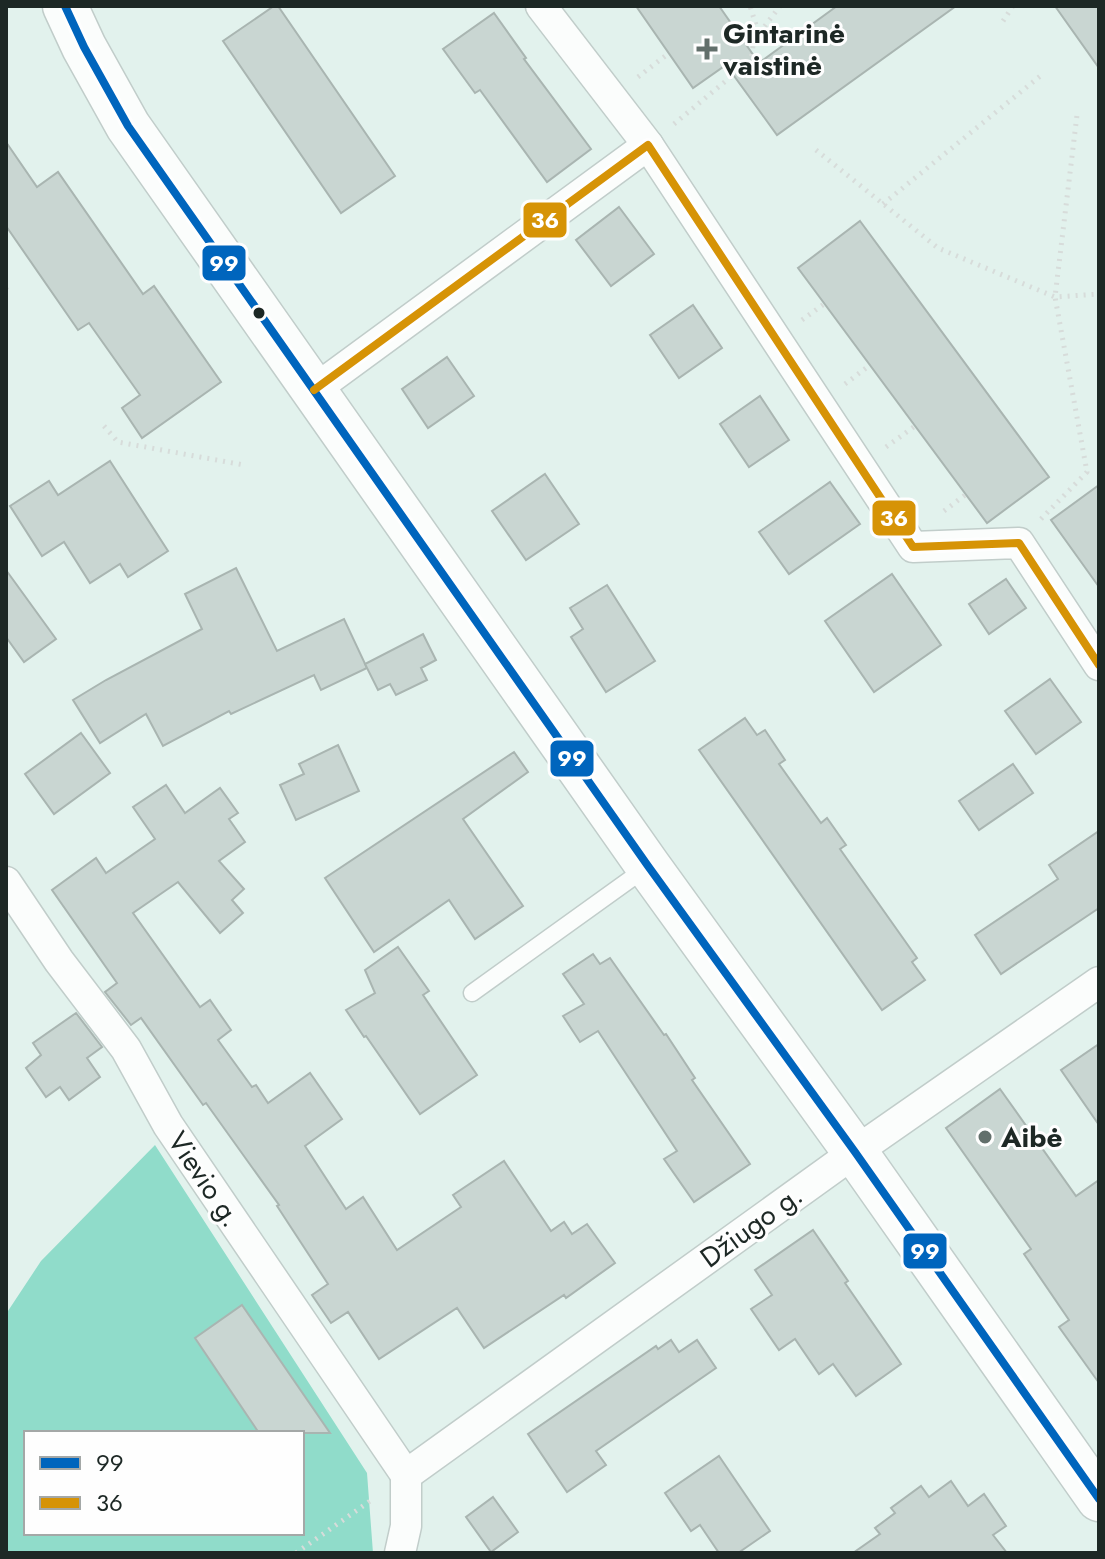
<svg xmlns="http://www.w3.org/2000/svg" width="1105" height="1559" viewBox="0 0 1105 1559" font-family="Jost,sans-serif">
	<rect width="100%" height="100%" fill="#e2f2ed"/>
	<path fill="#90dcca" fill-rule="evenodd" d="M155,1145L367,1473L373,1553H6V1314L41,1261ZM26,1433H302V1533H26Z"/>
	<g fill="#c9d6d2" stroke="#a9b5b1" stroke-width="2">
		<polygon points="274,6 278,6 395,176 341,213 223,41"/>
		<polygon points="636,6 719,6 759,63 837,6 956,6 777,135 726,65 693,88"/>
		<polygon points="1055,6 1099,6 1099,68"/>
		<polygon points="494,13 526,58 524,59 591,149 547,182 480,90 475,93 443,49"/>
		<polygon points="6,142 37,187 58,172 143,294 154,286 221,382 142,438 122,408 140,395 89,323 78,330 6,226"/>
		<polygon points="619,207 654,254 611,286 576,240"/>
		<polygon points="860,221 1049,477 987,523 798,268"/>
		<polygon points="693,305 722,348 679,378 650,335"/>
		<polygon points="447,357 474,396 428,428 402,389"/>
		<polygon points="760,396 789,440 749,467 720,424"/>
		<polygon points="110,461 168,551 128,577 120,564 90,583 64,542 42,556 10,506 49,481 58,495"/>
		<polygon points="545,474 579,524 526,560 492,511"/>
		<polygon points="830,482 860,524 789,574 759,532"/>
		<polygon points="1099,485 1099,587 1051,520"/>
		<polygon points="236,568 277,651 344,619 367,668 321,690 314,675 231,714 229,711 163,746 146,714 100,743 73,700 106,680 202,629 185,594"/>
		<polygon points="6,570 56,639 24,662 6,637"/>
		<polygon points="892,574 941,645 874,692 825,621"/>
		<polygon points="1006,579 1026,608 989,634 969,604"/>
		<polygon points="607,585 655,661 606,692 571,637 583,629 570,608"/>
		<polygon points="423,634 436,660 421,668 427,680 396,695 390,684 378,690 365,664"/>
		<polygon points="1050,679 1081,722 1036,754 1005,711"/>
		<polygon points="745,718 757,735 765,730 785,760 779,764 821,823 827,818 846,845 840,849 917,958 912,962 925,980 882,1010 699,750"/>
		<polygon points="81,733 110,773 54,814 25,774"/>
		<polygon points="338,745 359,791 296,820 280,785 304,774 299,764"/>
		<polygon points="514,752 528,772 463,819 523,906 475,939 449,900 374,952 325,878"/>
		<polygon points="1013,764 1033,793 979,830 959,801"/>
		<polygon points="166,785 185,813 220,788 238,813 229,819 245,842 219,861 244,889 232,900 243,913 220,933 178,882 133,913 200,1007 210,1000 231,1030 218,1040 252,1087 256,1085 268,1103 310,1073 342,1119 305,1146 346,1209 363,1197 397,1250 461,1207 453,1195 504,1161 551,1231 564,1222 572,1234 587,1224 615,1263 566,1298 564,1295 484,1348 457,1308 379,1359 348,1312 331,1323 312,1295 328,1284 277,1206 279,1205 206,1103 203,1105 141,1018 131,1025 105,992 117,983 52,890 96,858 106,873 155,839 133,807"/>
		<polygon points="1099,831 1099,908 1001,974 975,935 1058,879 1049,865"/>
		<polygon points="398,947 429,991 423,995 477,1075 420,1114 366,1036 364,1037 346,1010 375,993 365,970"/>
		<polygon points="593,954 600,964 610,958 664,1035 666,1034 695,1078 692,1080 750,1164 694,1202 664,1159 677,1151 598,1031 580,1042 563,1016 584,1004 563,974"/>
		<polygon points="76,1013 102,1047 87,1058 100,1077 69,1100 60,1087 46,1097 26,1068 41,1055 33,1043"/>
		<polygon points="1099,1044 1099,1125 1061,1070"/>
		<polygon points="1000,1089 1076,1196 1099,1180 1099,1383 1059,1327 1069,1320 1024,1254 1031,1249 946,1128"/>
		<polygon points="813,1230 848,1281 845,1283 901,1364 856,1396 833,1364 819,1374 795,1339 779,1350 751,1309 772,1295 755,1270"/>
		<polygon points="242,1305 330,1433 259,1433 195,1338"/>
		<polygon points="671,1340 679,1352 697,1340 716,1368 596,1451 606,1465 567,1492 528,1434 656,1346 658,1349"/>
		<polygon points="719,1456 770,1531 738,1553 719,1553 700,1525 691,1531 665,1493"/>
		<polygon points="951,1481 968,1506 984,1494 1006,1526 993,1535 1007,1553 853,1553 880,1534 875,1528 895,1513 891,1508 921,1486 929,1497"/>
		<polygon points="493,1497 518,1532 491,1552 466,1517"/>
	</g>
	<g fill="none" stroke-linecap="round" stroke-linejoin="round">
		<g stroke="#c1cdca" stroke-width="19">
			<polyline id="lane" points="472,993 646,868"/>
		</g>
		<g stroke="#c1cdca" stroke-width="33">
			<g id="street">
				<polyline points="541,6 648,145"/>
				<polyline points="314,390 648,145 913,547 1019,543 1099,665"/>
				<polyline points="6,882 59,961 126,1049 168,1125 406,1475"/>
				<polyline points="406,1475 855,1152 1099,982"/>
				<polyline points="400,1553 406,1526 406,1475"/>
			</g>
		</g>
		<g stroke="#c1cdca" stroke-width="47">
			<polyline id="secondary" points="65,6 84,47 128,126 648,866 855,1152 1099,1499"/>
		</g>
		<g stroke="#d7dcda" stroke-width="5" stroke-dasharray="2 6" stroke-linecap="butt">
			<polyline points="1003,21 1013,6"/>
			<polyline points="755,39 780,6"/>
			<polyline points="638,77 669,53"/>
			<polyline points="674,124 751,60 756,25 750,6"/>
			<polyline points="816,150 938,248 1055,297 1099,294"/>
			<polyline points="883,204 1044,73"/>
			<polyline points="6,288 12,283"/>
			<polyline points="802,320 824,304"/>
			<polyline points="845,384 870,365"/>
			<polyline points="104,426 118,442 244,465"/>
			<polyline points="886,447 915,426"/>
			<polyline points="944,511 965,495"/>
			<polyline points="1041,519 1087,472 1055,297 1077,115"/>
			<polyline points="296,1553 373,1499"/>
		</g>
		<use href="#lane" stroke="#fbfdfc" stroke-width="16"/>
		<use href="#street" stroke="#fbfdfc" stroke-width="30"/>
		<use href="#secondary" stroke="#fbfdfc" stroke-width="44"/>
		<g stroke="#fefefe" stroke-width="14">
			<polyline id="bus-1" points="65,6 84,47 128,126 648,866 855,1152 1099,1499"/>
		</g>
		<g stroke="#fefefe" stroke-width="14">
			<polyline id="bus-2" points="314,390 648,145 913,547 1019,543 1099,665"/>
		</g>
		<use href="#bus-1" stroke="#0065bd" stroke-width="8"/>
		<use href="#bus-2" stroke="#d69306" stroke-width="8"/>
	</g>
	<g fill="#626f6b" stroke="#fefefe" stroke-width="3">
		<path d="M703 37h8v8h8v8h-8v8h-8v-8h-8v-8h8z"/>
		<circle cx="985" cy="1137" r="8"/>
	</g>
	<circle fill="#1d2825" stroke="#fefefe" stroke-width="3" cx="259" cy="313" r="7"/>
	<g text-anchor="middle" stroke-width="6" stroke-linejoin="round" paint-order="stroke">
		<g font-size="28" font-weight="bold" fill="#1d2825" stroke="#fefefe" text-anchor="start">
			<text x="723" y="43">Gintarinė<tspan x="723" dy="32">vaistinė</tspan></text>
			<text x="1001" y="1147">Aibė</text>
		</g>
		<g font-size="28" fill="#1d2825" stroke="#fefefe">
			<text transform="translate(205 1179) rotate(56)" y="10">Vievio g.</text>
			<text transform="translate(751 1226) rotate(-36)" y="10">Džiugo g.</text>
		</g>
	</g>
	<g stroke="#fefefe" stroke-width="3">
		<rect x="522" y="201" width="46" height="38" rx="8" fill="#d69306"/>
		<rect x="201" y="244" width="46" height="38" rx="8" fill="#0065bd"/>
		<rect x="871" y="499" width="46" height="38" rx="8" fill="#d69306"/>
		<rect x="549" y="739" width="46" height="39" rx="8" fill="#0065bd"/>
		<rect x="902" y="1232" width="46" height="38" rx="8" fill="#0065bd"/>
	</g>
	<g font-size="22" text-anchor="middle" font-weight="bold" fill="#fff">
		<text x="545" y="228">36</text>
		<text x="224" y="271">99</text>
		<text x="894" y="526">36</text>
		<text x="572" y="766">99</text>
		<text x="925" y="1259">99</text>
	</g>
	<rect width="1105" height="1559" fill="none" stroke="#1d2825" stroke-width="16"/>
	<rect x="24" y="1431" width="280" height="104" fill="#fefefe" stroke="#a4a8a7" stroke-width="2"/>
	<rect x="40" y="1457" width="40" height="12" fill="#0065bd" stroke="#a4a8a7" stroke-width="2"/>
	<text x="96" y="1471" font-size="24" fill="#1d2825">99</text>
	<rect x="40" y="1497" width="40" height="12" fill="#d69306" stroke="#a4a8a7" stroke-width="2"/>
	<text x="96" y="1511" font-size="24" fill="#1d2825">36</text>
</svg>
